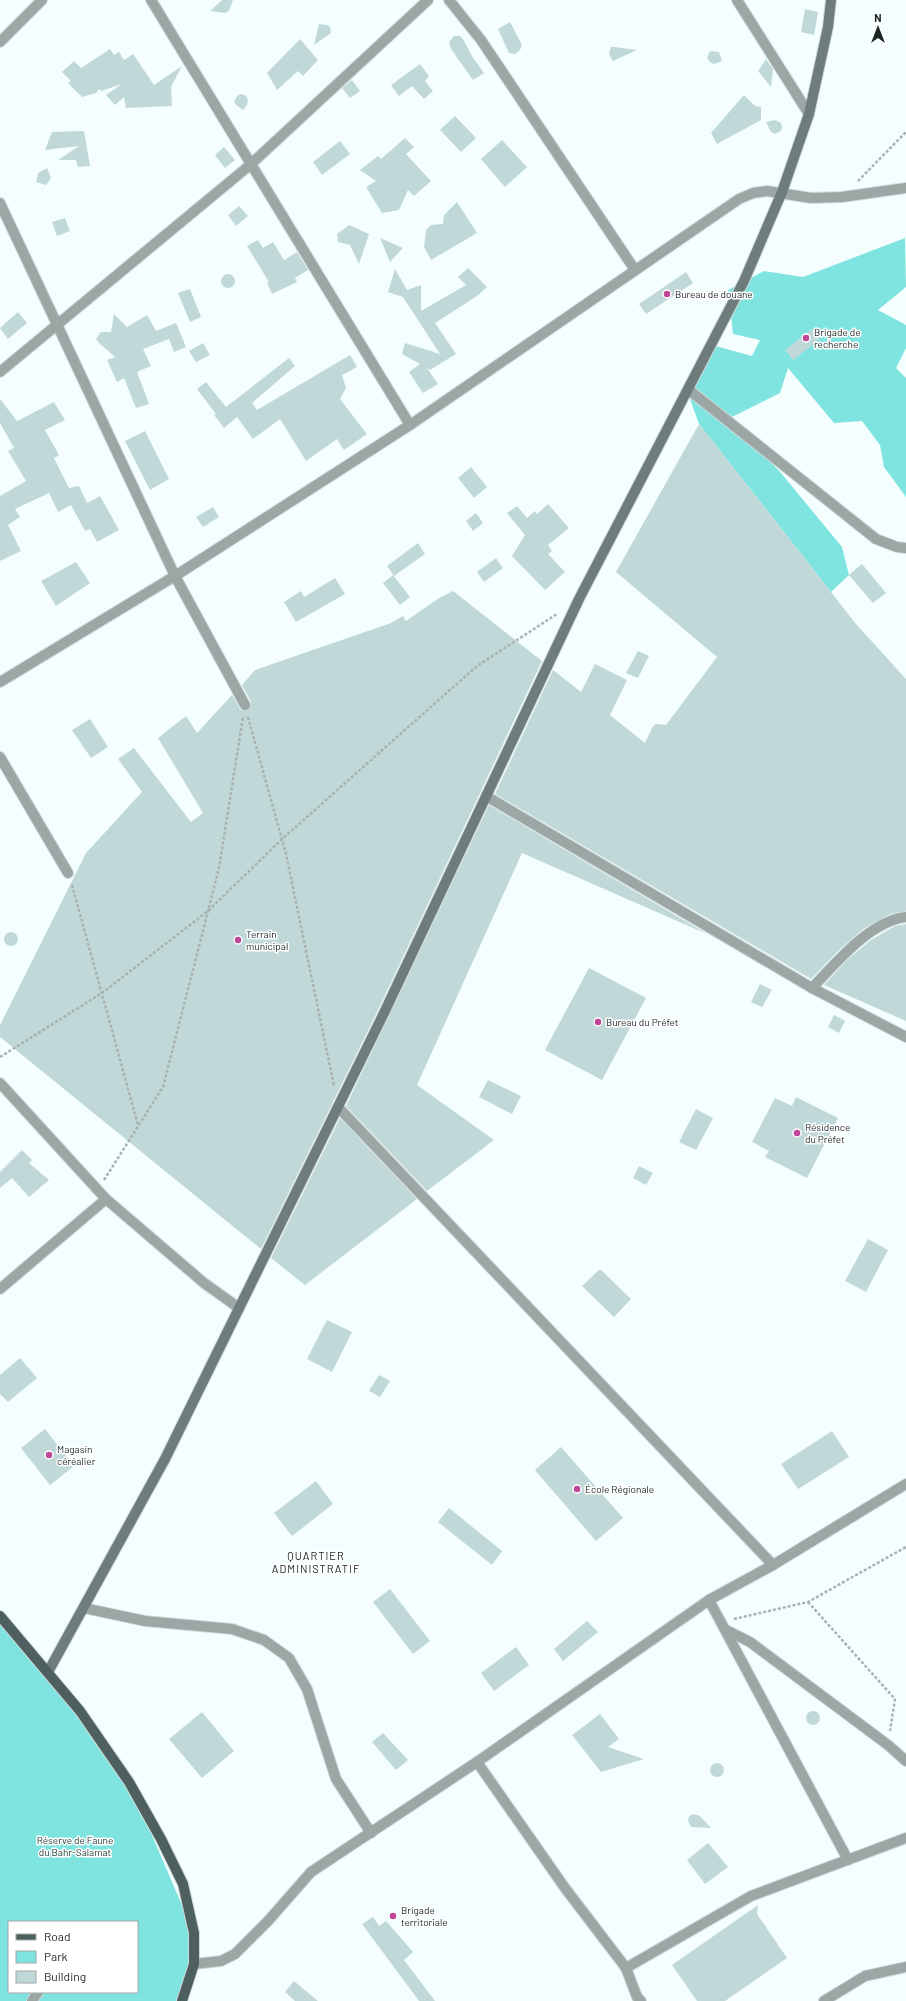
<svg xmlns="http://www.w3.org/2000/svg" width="906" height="2001" viewBox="0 0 906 2001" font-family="Barlow,sans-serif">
	<rect width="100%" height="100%" fill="#f4fefe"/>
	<g fill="#7fe4e0" fill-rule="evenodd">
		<polygon points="905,238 906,287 878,310 906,325 906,348 896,368 906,378 906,497 884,467 880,445 862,421 834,423 788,368 780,393 730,418 781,473 842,547 849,575 831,592 699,424 686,388 712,345 752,356 760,340 733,334 728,290 764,271 803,277"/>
		<path d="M0,1614L129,1782L194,1933L182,2001H0ZM9,1922H137V1992H9Z"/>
	</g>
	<g fill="#c0d9d8">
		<polygon points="222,0 233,0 229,11 225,13 210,11"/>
		<polygon points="805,9 818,12 814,35 801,32"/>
		<polygon points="510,22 522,45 520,50 515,54 509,53 498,29"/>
		<polygon points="319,24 327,25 330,27 331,33 314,45"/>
		<polygon points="454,36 460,36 463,39 472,56 484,73 473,80 451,49 449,42"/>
		<polygon points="300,39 318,60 303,76 298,71 277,90 267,73"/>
		<polygon points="611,47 615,47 637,50 613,61 609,54"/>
		<polygon points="110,49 114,55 119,52 124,60 133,54 154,85 182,66 171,87 172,106 126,108 124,97 115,105 106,95 122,84 101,91 99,89 96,93 82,97 68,83 71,81 62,72 74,61 81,68"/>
		<polygon points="710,51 719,52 722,61 714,64 711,63 707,58"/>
		<polygon points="766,59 773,69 771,87 758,71"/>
		<polygon points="420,64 429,76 425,81 433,91 424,99 412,86 399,96 391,85"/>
		<polygon points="352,80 360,91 350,98 342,88"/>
		<polygon points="242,94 246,96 248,100 247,105 243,110 236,105 234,101 238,95"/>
		<polygon points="744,95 755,106 761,107 761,120 717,144 711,133"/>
		<polygon points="455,116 476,138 461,152 440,130"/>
		<polygon points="775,120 781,123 782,127 781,131 775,134 771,132 766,122"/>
		<polygon points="84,131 90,166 78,167 76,160 58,160 79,146 45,150 52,132"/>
		<polygon points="405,138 414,147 406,154 431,181 414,196 408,190 399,210 382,213 366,187 376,181 360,170 378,156 381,159"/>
		<polygon points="502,140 527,167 505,187 481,159"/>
		<polygon points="340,141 350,154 322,175 313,162"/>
		<polygon points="224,147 235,160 225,168 215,155"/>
		<polygon points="47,168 51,178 49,181 46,185 36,182 38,173"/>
		<polygon points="457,202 477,233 431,260 424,247 426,230 431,225 443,224 444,215"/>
		<polygon points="239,206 248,216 236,226 228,215"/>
		<polygon points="65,218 70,231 57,236 52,222"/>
		<polygon points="349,225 369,234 359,264 350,245 338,242 337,234"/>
		<polygon points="380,238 403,248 390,262"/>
		<polygon points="258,240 263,248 273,242 284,260 297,252 308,270 295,278 297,282 272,294 267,283 269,282 247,246"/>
		<polygon points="468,268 487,287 477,296 435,323 456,354 430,370 427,368 438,384 423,393 409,372 420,364 402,354 405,343 440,354 403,297 388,292 395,269 407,290 421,285 421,311 466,285 458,277"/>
		<polygon points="686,272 693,283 646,314 639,304"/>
		<circle cx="228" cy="281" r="7"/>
		<polygon points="190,289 201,317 190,322 178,293"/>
		<polygon points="18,312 27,323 8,339 0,328"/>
		<polygon points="114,314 127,327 147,315 156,331 176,323 186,347 174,352 169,339 143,349 151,366 137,372 149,404 136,408 124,378 117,382 107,360 115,357 99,343 96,339 101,332 111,332"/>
		<polygon points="812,329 820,339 793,360 785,350"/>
		<polygon points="203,343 210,355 196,362 189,351"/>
		<polygon points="350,355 357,367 342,375 346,388 340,399 367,434 344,450 337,439 306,461 280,419 253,439 237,417 224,428 214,415 216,414 197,389 206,382 226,407 289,358 295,366 252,403 257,410"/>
		<polygon points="0,399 17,421 54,402 65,420 45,430 59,455 54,458 69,488 79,486 87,503 100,496 119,530 97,542 90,529 85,531 71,505 58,512 49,493 15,509 20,517 8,525 21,551 0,561 0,496 26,481 8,451 14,448 0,423"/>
		<polygon points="699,424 856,624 906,679 906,911 890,914 863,929 838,951 811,979 495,794 553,670 581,692 595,664 627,680 610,715 645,743 653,726 656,724 666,725 717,657 616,572"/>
		<polygon points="145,431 169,479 150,490 125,441"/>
		<polygon points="471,467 487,487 474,498 458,478"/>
		<polygon points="548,504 569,528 548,545 552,551 548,554 565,572 545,590 512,556 525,535 507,513 517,506 527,518 535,511 537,514"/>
		<polygon points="213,507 219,517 203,527 196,517"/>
		<polygon points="476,513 483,523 473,531 466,521"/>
		<polygon points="418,543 425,554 394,576 387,566"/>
		<polygon points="496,558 503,568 484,582 477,572"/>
		<polygon points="76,562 90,583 56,606 41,581"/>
		<polygon points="862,564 886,593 873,603 849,575"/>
		<polygon points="393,575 410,597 400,605 383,583"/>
		<polygon points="335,578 345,594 296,622 284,602 301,591 304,597"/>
		<polygon points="453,591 542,661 378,1010 261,1249 0,1037 0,1025 86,853 142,792 118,759 134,748 191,822 203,813 158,738 186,716 197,733 232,695 241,710 248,710 251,706 251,702 242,685 255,670 391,623 403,616 406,621 439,598"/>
		<polygon points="638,651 649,656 638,678 626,673"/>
		<polygon points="90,719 108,747 91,758 72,730"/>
		<polygon points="489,805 707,934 522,853 417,1085 494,1140 427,1191 346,1106"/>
		<polygon points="906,924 906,1021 824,985 847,960 871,940 895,926"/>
		<circle cx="11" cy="939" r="7"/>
		<polygon points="589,968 646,998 602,1080 545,1050"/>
		<polygon points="760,984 772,990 762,1007 751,1002"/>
		<polygon points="834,1015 845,1021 839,1033 828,1027"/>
		<polygon points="488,1080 521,1096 512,1114 479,1097"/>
		<polygon points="796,1097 838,1118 807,1178 765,1157 769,1151 752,1142 775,1098 792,1106"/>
		<polygon points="696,1109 713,1118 696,1150 679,1142"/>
		<polygon points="340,1118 417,1199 305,1285 271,1258"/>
		<polygon points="22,1150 32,1160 29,1163 49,1180 29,1197 12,1178 0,1188 0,1172"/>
		<polygon points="639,1166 653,1173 646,1185 633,1178"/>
		<polygon points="868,1239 888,1250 866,1292 845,1281"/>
		<polygon points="600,1269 631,1299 614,1317 582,1286"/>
		<polygon points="327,1320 352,1332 332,1372 307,1359"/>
		<polygon points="20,1358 37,1378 8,1402 0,1394 0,1375"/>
		<polygon points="379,1375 390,1381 380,1397 369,1391"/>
		<polygon points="45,1429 74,1466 50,1485 21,1448"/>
		<polygon points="832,1431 849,1457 798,1489 781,1464"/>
		<polygon points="561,1447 623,1518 596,1541 535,1470"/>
		<polygon points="316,1481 333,1504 292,1536 274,1513"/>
		<polygon points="449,1508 502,1551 492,1565 438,1522"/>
		<polygon points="390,1589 430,1641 413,1654 373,1602"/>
		<polygon points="587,1621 598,1632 563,1661 554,1649"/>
		<polygon points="516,1647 529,1665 494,1691 481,1673"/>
		<circle cx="813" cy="1718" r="7"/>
		<polygon points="202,1712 234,1751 202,1778 169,1739"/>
		<polygon points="600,1714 619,1739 608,1747 644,1759 601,1772 572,1735"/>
		<polygon points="383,1733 408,1760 396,1770 372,1742"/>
		<circle cx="717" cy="1770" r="7"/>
		<polygon points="694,1814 700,1816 711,1828 691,1827 688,1821 689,1816"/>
		<polygon points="708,1843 728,1867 705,1884 687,1860"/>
		<polygon points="758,1905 757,1914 787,1958 725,2001 697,2001 672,1965"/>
		<polygon points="373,1917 379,1926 386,1921 413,1952 404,1960 435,2001 419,2001 362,1924"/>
		<polygon points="294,1981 318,2001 295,2001 285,1992"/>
	</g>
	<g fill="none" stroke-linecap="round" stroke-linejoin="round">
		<g stroke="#d1dbdb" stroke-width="12">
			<g id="street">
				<polyline points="151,0 410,425"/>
				<polyline points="449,0 481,40 635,270"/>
				<polyline points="737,0 809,114"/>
				<polyline points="0,42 42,0"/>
				<polyline points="0,203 175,576 245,705"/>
				<polyline points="0,372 250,165 428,0"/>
				<polyline points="689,390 876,539 897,547 906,548"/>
				<polyline points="0,682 175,576 410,425 739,199 753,193 767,191 811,198 842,197 906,188"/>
				<polyline points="0,757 68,873"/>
				<polyline points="486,796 812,988 906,1037"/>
				<path d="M812,988C836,963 870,921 906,917"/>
				<polyline points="0,1083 106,1199 204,1283 239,1308"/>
				<polyline points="338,1107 773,1565"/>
				<polyline points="0,1289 106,1199"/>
				<polyline points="709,1600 848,1860"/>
				<polyline points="84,1608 145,1621 232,1629 264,1640 289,1658 307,1689 336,1779 371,1833"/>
				<polyline points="726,1630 750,1642 888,1745 906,1761"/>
				<polyline points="194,1964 221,1961 235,1954 268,1921 311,1872 477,1762"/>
				<polyline points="626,1968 751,1896 906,1838"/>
				<polyline points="32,2001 38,1992"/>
				<polyline points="641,2001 637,1997 626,1968 565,1888 477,1762 709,1600 773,1565 906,1484"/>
				<polyline points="824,2001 865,1976 906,1967"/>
			</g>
		</g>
		<g stroke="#d1dbdb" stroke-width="12">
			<polyline id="secondary" points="48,1672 165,1459 384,1013 579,599 744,281 782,192 809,114 828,27 831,0"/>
		</g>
		<g stroke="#d1dbdb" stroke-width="12">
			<polyline id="primary" points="0,1616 80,1711 129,1782 161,1839 183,1884 194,1933 194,1964 182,2001"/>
		</g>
		<g stroke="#a8b2b1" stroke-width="2.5" stroke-dasharray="3 2" stroke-linecap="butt">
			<polyline points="858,181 906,132"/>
			<polyline points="248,717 286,854 334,1086"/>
			<polyline points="72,885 138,1125"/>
			<polyline points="0,1057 102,993 208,911 281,840 477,666 557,614"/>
			<polyline points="104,1180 163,1087 219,868 243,717"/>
			<polyline points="808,1602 895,1699 890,1731"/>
			<polyline points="734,1619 808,1602 906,1547"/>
		</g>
		<use href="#street" stroke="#9ba6a5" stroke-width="10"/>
		<use href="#secondary" stroke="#6e7d7c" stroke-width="10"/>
		<use href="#primary" stroke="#4d605f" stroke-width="10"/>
	</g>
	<g fill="#c04698" stroke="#fff" stroke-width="1.5">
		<circle cx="667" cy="294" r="4"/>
		<circle cx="806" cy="338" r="4"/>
		<circle cx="238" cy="940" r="4"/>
		<circle cx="598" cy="1022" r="4"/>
		<circle cx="797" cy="1133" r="4"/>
		<circle cx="49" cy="1455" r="4"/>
		<circle cx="577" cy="1489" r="4"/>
		<circle cx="393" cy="1916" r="4"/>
	</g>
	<g text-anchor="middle" stroke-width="3" stroke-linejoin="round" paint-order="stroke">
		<g font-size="10" fill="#1b2524" stroke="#fff" text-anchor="start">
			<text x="675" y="298">Bureau de douane</text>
			<text x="814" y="336">Brigade de<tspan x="814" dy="12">recherche</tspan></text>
			<text x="246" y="938">Terrain<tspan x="246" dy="12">municipal</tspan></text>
			<text x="606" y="1026">Bureau du Préfet</text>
			<text x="805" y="1131">Résidence<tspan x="805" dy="12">du Préfet</tspan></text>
			<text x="57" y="1453">Magasin<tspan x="57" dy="12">céréalier</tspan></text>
			<text x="585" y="1493">École Régionale</text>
			<text x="401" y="1914">Brigade<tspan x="401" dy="12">territoriale</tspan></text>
		</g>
		<g font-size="10" fill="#1d3534" stroke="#fff">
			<text x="75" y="1844">Réserve de Faune<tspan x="75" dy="12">du Bahr-Salamat</tspan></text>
		</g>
		<g font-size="11" letter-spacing="1" fill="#1b2524" stroke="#fff">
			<text x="316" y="1560">QUARTIER<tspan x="316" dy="13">ADMINISTRATIF</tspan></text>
		</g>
	</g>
	<rect x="8" y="1921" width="130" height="72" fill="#ffffff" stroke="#a4a8a7"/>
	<rect x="16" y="1934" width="20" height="6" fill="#4d605f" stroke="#a4a8a7"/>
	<text x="44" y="1941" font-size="12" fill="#1b2524">Road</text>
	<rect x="16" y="1951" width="20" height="12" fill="#7fe4e0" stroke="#a4a8a7"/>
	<text x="44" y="1961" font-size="12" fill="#1b2524">Park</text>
	<rect x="16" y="1971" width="20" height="12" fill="#c0d9d8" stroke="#a4a8a7"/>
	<text x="44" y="1981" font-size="12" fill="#1b2524">Building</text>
	<g transform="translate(878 28)" stroke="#ffffff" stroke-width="3" paint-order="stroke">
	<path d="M0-3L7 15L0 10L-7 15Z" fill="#1b2524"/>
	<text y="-6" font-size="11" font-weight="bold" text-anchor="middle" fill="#1b2524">N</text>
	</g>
</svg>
